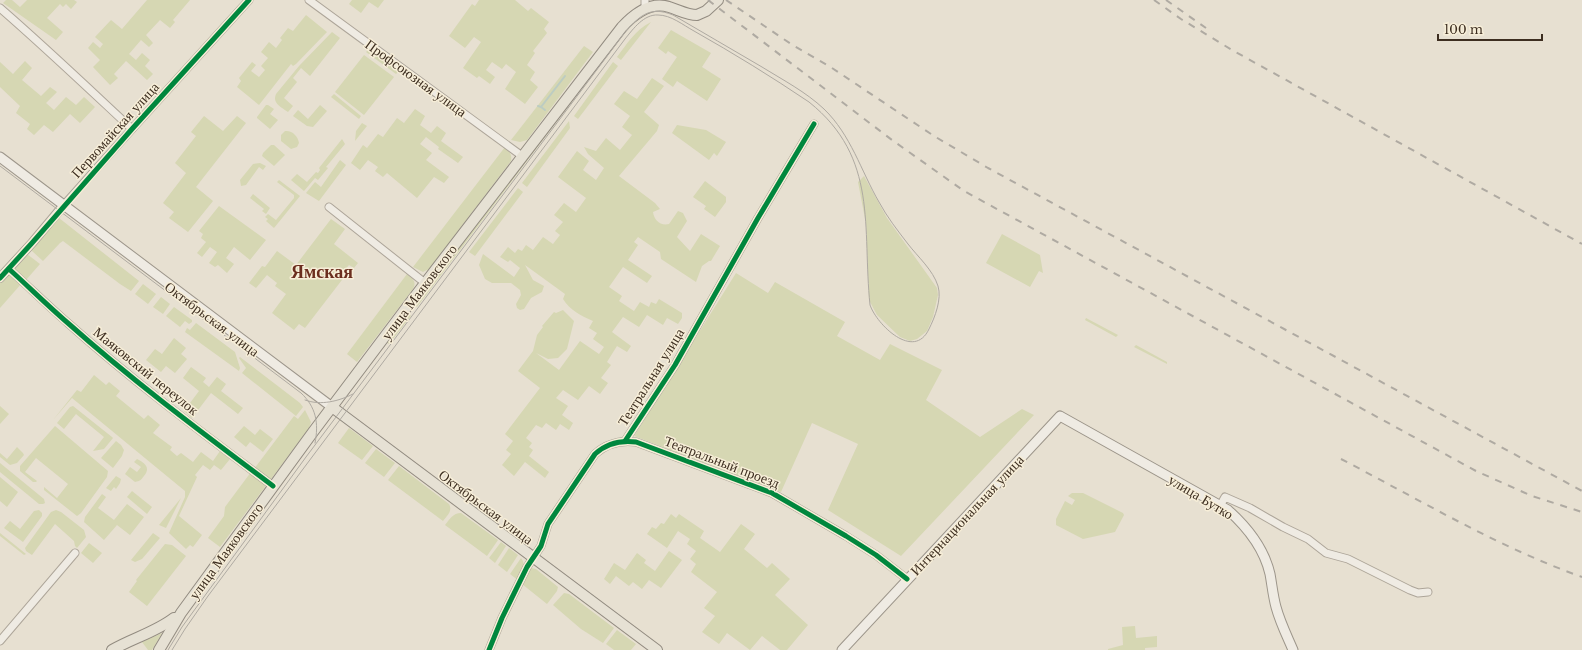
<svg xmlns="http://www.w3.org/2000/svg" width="1582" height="650" viewBox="0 0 1582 650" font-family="'Libre Baskerville',serif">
	<rect width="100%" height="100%" fill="#e7e0d1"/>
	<g fill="#d6d7b3">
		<polygon points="6,0 12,0 20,7 27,0 74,0 77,2 71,9 66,4 63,7 60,4 47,18 63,32 56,40 3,3"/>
		<polygon points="147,0 190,0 173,20 175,22 170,28 160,20 146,35 153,43 149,47 141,40 129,54 136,60 142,53 150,60 145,66 153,74 147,80 126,61 114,74 118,78 110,85 93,67 100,60 88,48 93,42 100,48 103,44 95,37 111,20 122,29"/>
		<polygon points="352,0 384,0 378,8 369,2 361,13 349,4"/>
		<polygon points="479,0 515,0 528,11 531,8 549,22 544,29 547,33 533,51 535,53 527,65 535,72 530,80 538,87 525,104 505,89 516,72 506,64 502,69 492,62 486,70 495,77 490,84 479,76 477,78 463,68 481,42 474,37 465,48 449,36 472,4 475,6"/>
		<polygon points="306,15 327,32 296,64 293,66 291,64 259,105 237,87 241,81 239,78 252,62 256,65 251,71 259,77 265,70 261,66 268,58 261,52 269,42 276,48 282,40 280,38 288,28 293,31"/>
		<path d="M651,22L621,60L617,57C627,44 635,30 651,22Z"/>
		<polygon points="671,30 711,53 702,67 721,79 707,101 677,81 673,87 662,79 677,57 668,51 666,54 658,48"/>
		<path d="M332,32L340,38L310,76L301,68L293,78L297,82L284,98L293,106L288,112C281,107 272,103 276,94L299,66Z"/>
		<polygon points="584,46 593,52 527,140 520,142 511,140"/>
		<polygon points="369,49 399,71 396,74 366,52"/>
		<polygon points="364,55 394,77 364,115 335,92"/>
		<polygon points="601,57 604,59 417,307 414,305"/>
		<polygon points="25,61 32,68 22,80 41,96 50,87 57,92 46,103 54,110 66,97 76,105 84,97 95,107 80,123 70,114 53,132 44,125 34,135 27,129 30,124 16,113 20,106 0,87 0,62 13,74"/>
		<polygon points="613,62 618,66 578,119 574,116"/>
		<path d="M652,78L664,86L644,112L659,125L657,131L619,176L655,203L660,209L653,212C654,220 660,226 669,224L678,211L683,213L687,221L677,237L690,251L701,234L720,246L711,261H709L702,266L696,282L661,259L660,252L638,237L634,242L638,245L628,260L652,276L647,283L623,267L609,287L622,296L619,301L634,311L640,302L649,307L651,302L656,304L659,299L682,313V318L678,324L667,318L663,325L647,315L639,327L623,317L612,332L631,346L627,352L617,346L607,362L611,365L601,378L608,383L600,394L589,386L578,400L563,390L556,398L568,406L562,415L573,423L569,430L560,424L556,430L546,423L542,428L536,425L526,438L532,443L529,447L533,450L529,456L549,472L545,478L525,462L514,476L502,465L511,454L506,450L513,441L505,434L540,388L518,371L533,351L537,335L543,327L542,326L554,312L556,313L563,310L574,321L567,349L558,358L548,359L536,353L559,370L580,341L599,354L604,347L593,339L597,333L589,328L593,321C581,316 570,310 563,299L565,294L525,265L533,280L544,286L542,292L531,298L524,309L520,310L517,308L516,304L521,295L520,290L511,283H492L485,279L479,265L483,254L514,277L520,268L510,260L508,262L500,257L508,247L515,253L518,249L522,251L526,245L533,250L543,237L553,244L560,235L555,231L563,222L554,215L564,203L576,212L586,198L558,177L577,151L589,161L583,170L596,180L604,168L588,154L584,147L596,151L606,138L620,150L632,135L622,127L630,116L614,104L624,91L637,99Z"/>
		<polygon points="334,94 361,116 359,119 331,97"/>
		<polygon points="266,105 268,105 274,109 270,114 278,120 270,129 257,118 257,117"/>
		<polygon points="320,105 327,111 313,127 307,126 293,116 298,110 308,119"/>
		<polygon points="415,109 425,116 420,125 431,133 437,126 446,133 441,141 463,157 458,163 438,149 439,147 426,137 420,144 432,153 426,160 449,177 444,183 434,177 417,198 387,173 383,177 375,171 378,167 368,160 360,170 351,163 363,145 367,148 378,134 383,137 397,118 404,123"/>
		<polygon points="204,116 223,131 237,116 246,123 196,187 213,201 188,232 169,218 174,212 163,203 186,173 175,163 196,136 191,132"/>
		<polygon points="569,121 570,128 527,187 522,183"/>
		<polygon points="362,123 367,126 355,141 356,131"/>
		<polygon points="677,125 706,130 726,142 717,156 714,153 709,160 672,133"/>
		<path d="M285,131C292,130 298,136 299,143L297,147L291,149L281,141V135Z"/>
		<polygon points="342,139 345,144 326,167 328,168 318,180 315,178 304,191 291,180 297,174 307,182 316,172 318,173 320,170 319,168"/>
		<polygon points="271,145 274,145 285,155 274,166 262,156 263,153"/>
		<path d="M505,147C510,152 512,155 511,161L429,269L423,272L413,267Z"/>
		<polygon points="340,160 346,165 319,201 306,193 315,182 321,187"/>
		<polygon points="260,163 266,166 263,170 259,167 246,185 241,186 240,180 253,164"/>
		<polygon points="864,176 887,218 937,288 938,295 933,317 927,331 917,339 910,341 900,337 877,315 869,300 866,224 858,182"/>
		<polygon points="279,180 300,196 274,228 266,221 268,219 265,217 268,214 276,220 294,198 294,195 277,182"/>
		<polygon points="705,181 726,197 726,202 715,217 704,209 706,206 693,197"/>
		<polygon points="518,188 523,192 475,256 469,252"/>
		<polygon points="253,194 270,208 266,214 262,211 264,209 250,198"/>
		<polygon points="219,206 266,240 250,260 234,247 226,258 234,264 227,273 218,265 215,267 209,263 217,252 210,247 202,257 197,253 206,242 201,238 203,234 199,231"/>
		<polygon points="59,218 139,281 131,291 120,284 63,241 60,243 43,261 32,251 32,249"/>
		<polygon points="331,219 345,229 334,244 358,263 354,268 349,265 342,273 345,276 305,328 299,324 294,330 272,313 286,294 275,286 277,283 267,275 256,288 249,283 262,266 265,267 277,251 296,265"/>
		<polygon points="1002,234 1040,255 1043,273 1039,271 1030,287 986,263"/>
		<polygon points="27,254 40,264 26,280 15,270 15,268"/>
		<polygon points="736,273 768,293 775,282 845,322 837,336 880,360 890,344 942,370 926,400 980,437 1022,409 1034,415 901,556 828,510 858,444 812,423 781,492 634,436"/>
		<polygon points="8,274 10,274 22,283 0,308 0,282"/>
		<path d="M407,274C413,279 417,282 413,289L357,362L347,354Z"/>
		<polygon points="143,284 156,294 148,304 135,294"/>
		<polygon points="161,297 170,304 163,314 153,307"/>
		<polygon points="174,307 192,320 192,322 189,324 185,321 180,327 166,316"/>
		<polygon points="408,313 411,316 389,344 386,342"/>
		<polygon points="1086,318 1118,335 1116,337 1085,320"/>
		<polygon points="196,323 235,352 240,368 239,371 185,332 187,328 190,330"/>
		<polygon points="174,338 186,348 181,354 187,359 175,373 166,366 161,372 146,360 155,349 162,354"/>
		<polygon points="1136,345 1167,362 1167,364 1134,347"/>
		<polygon points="240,357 300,403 303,407 296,416 242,373 246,368 239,358"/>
		<polygon points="191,367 206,378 203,382 209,387 217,377 226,384 221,391 243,408 238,414 211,393 192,418 184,411 199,391 183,378"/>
		<polygon points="94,375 106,385 109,382 120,391 116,396 144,419 148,415 160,425 153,433 172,447 170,450 177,456 181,453 193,462 201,452 213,461 220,451 230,459 221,470 214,465 210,470 203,465 195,475 197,477 179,516 202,535 193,547 190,545 186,549 169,533 185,497 185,491 72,398 53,420 50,418 53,420 77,390 81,392"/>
		<polygon points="0,406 9,414 0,424"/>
		<polygon points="73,406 112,437 113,438 104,449 93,451 104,437 76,414 64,429 57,423 70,407"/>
		<polygon points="305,410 311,422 309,428 271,479 269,479 254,469 294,416 298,419"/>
		<polygon points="55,426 108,471 107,477 81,513 77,516 44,490 44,487 57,498 68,484 36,458 25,472 37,481 36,482 33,482 20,471 20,466"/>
		<polygon points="244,426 255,435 260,429 273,439 263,452 250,442 246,447 234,437"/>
		<polygon points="349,428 373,446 362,460 338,443"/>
		<polygon points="116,441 121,445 124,450 122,456 113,468 101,458"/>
		<polygon points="17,447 23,453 24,455 17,463 10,465 0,457 0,453 7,459"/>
		<polygon points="376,449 395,463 384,477 365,463"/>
		<path d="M137,459C145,463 151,468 144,476C141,480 140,481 135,482L125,474L130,467L137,472L141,467L134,462Z"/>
		<polygon points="0,463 44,499 45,503 43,504 39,504 0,472"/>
		<path d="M399,466L449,504C453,511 447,516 443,521L388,480Z"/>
		<polygon points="251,472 265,484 265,487 220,547 208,538 224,516 225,507"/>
		<polygon points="116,476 121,479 120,483 116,489 114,487 111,491 106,488"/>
		<polygon points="0,477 18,492 7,507 0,501"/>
		<polygon points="132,491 152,507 147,514 127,497"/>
		<polygon points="1072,493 1083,493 1123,513 1124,515 1115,532 1083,539 1056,525 1056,519 1065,501 1072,505 1075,500 1068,496"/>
		<polygon points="102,494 106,497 98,508 114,520 127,504 144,517 130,535 117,525 104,540 84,522 85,517"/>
		<polygon points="181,498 166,528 159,525"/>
		<polygon points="39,510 42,513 42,516 23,542 4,528 10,521 20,529 34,511"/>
		<polygon points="56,510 61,512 84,530 86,537 77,548 75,546 74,541 55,524 32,555 26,551 25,548 51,512"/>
		<path d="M461,513L498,540L487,556L445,525C450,519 453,513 461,513Z"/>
		<polygon points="671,514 676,518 679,514 704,531 700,538 720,552 741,524 755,534 744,549 767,568 772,563 790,579 775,595 808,625 787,650 780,650 762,636 750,650 727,633 719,644 702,632 715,616 704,608 717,592 691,572 696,564 690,559 696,551 687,544 690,539 678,531 667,548 647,534 652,527 656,529 661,523 664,524"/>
		<polygon points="0,533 26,554 24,555 0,536"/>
		<polygon points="153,533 160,538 142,559 135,562 131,560"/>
		<polygon points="501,542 506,546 495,563 489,558"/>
		<polygon points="89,543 102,553 93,563 81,553"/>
		<polygon points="165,544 172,545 186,556 147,606 129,592 137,581 136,580"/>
		<polygon points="509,548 518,555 507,572 498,565"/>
		<polygon points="669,551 682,560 661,588 649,580 642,589 633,582 629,586 616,576 610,584 604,579 614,563 625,570 637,553 646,560 644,563 655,571"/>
		<path d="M521,558C527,565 522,573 519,581L510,574Z"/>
		<polygon points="531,568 536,569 558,587 557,591 547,604 522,584"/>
		<polygon points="564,593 569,594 614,628 603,643 581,629 553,605"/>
		<polygon points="1135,626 1136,638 1157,636 1157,647 1145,648 1145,650 1108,650 1108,649 1123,645 1122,627"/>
		<polygon points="617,630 636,644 631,650 614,650 606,644"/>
		<polygon points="162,633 152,650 148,650 142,642"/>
	</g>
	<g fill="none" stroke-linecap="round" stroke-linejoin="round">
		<g stroke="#bcccc2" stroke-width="2">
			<polyline points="538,106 541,107 565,76"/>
			<polyline points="541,107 545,110"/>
		</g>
		<g stroke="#ada599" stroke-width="9">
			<g id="minor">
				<polyline points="309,0 522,156"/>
				<polyline points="645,0 645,9"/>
				<path d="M0,8C45,47 88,88 132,129"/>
				<polyline points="63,206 132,129 249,0"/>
				<polyline points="329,207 425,283"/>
				<path d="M9,269C29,287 48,306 69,324C134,382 204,434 273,486"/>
				<polyline points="625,441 675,365 758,218 814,124"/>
				<polyline points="1220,506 1225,497 1250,508 1283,527 1308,539 1326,553 1348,559 1410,590 1418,593 1428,592"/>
				<polyline points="0,641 75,553"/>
				<path d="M489,650L502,618L527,567L541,546L548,524L595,454C607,443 620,440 636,442L772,493L846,536L876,555L907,579"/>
			</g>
		</g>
		<g stroke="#ada599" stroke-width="10">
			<polyline id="tertiary" points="0,278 32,243 63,206"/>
		</g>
		<g stroke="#9c958a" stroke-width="11">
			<g id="secondary">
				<polyline points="0,157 332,407"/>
				<path d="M842,650L1060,416L1228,510C1247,527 1264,548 1270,574C1272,585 1273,596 1276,607C1280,622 1287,636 1293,650"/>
			</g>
		</g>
		<g stroke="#928b80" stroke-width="12">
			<g id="primary">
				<polyline points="332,407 657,650"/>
				<path d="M112,650C133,638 156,632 174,618"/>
				<path d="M159,650L181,613L313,432L416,295L622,27C634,14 651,1 669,7C679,10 687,15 697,15L706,11L718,0"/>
			</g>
		</g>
		<use href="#minor" stroke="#efebe3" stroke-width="7"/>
		<use href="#tertiary" stroke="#efebe3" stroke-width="8"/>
		<use href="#secondary" stroke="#efebe3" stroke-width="9"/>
		<use href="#primary" stroke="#e6e1d4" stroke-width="10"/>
		<g stroke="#afaaa2" stroke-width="1">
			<path d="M0,166L301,393C316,407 319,423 315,443"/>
			<path d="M305,400C321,406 339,401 353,394"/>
			<path d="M168,650L182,627L306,457L623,35C638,17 649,5 673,15C703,32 732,50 762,67C783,80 806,92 824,109C851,135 861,171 879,202C887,217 898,231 908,244C918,257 933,270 938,286C942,299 935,317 929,329C914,361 877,325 870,305C862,227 879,158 809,102C772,77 733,53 694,31C683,25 671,15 658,15C644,14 633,29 625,39L208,596L185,629L172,650"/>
		</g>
		<g stroke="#afaaa2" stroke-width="2" stroke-dasharray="7 7" stroke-linecap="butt">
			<polyline points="708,0 892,140 964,191 1476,471 1532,496 1582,512"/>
			<polyline points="726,0 791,44 832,68 934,136 988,168 1582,491"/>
			<polyline points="1154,0 1181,19 1232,50 1582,244"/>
			<polyline points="1166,0 1206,28"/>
			<path d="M1341,459C1420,500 1498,547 1582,577"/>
		</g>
		<g stroke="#f7eed8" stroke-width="8">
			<g id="cycleway">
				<path d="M9,269C29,287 48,306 69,324C134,382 204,434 273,486"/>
				<polyline points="0,278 32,243 132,129 249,0"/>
				<polyline points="625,441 675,365 758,218 814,124"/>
				<path d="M489,650L502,618L527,567L541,546L548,524L595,454C607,443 620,440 636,442L772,493L846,536L876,555L907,579"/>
			</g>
		</g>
		<use href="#cycleway" stroke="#00873e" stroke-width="5"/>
	</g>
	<g text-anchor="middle" stroke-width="3" stroke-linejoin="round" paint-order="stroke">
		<g font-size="14" fill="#3d2e20" stroke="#f7eed8">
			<text transform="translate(416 78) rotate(36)" y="5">Профсоюзная улица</text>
			<text transform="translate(115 130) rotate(-48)" y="5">Первомайская улица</text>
			<text transform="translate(419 292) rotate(-53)" y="5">улица Маяковского</text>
			<text transform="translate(212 319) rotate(37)" y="5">Октябрьская улица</text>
			<text transform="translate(146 371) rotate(39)" y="5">Маяковский переулок</text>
			<text transform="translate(651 377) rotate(-58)" y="5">Театральная улица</text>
			<text transform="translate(722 462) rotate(21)" y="5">Театральный проезд</text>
			<text transform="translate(1201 497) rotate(31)" y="5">улица Бутко</text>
			<text transform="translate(486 507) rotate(37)" y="5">Октябрьская улица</text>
			<text transform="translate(967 515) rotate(-47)" y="5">Интернациональная улица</text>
			<text transform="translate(226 551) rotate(-54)" y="5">улица Маяковского</text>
		</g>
		<g font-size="18" font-weight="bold" fill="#6b2e1e" stroke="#f7eed8">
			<text x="322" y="278">Ямская</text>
		</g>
	</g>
	<path d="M1438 34v6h104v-6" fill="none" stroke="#3d2e20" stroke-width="2"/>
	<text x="1444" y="34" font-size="12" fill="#3d2e20" stroke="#f7eed8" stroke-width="3" paint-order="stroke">100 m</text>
</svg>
